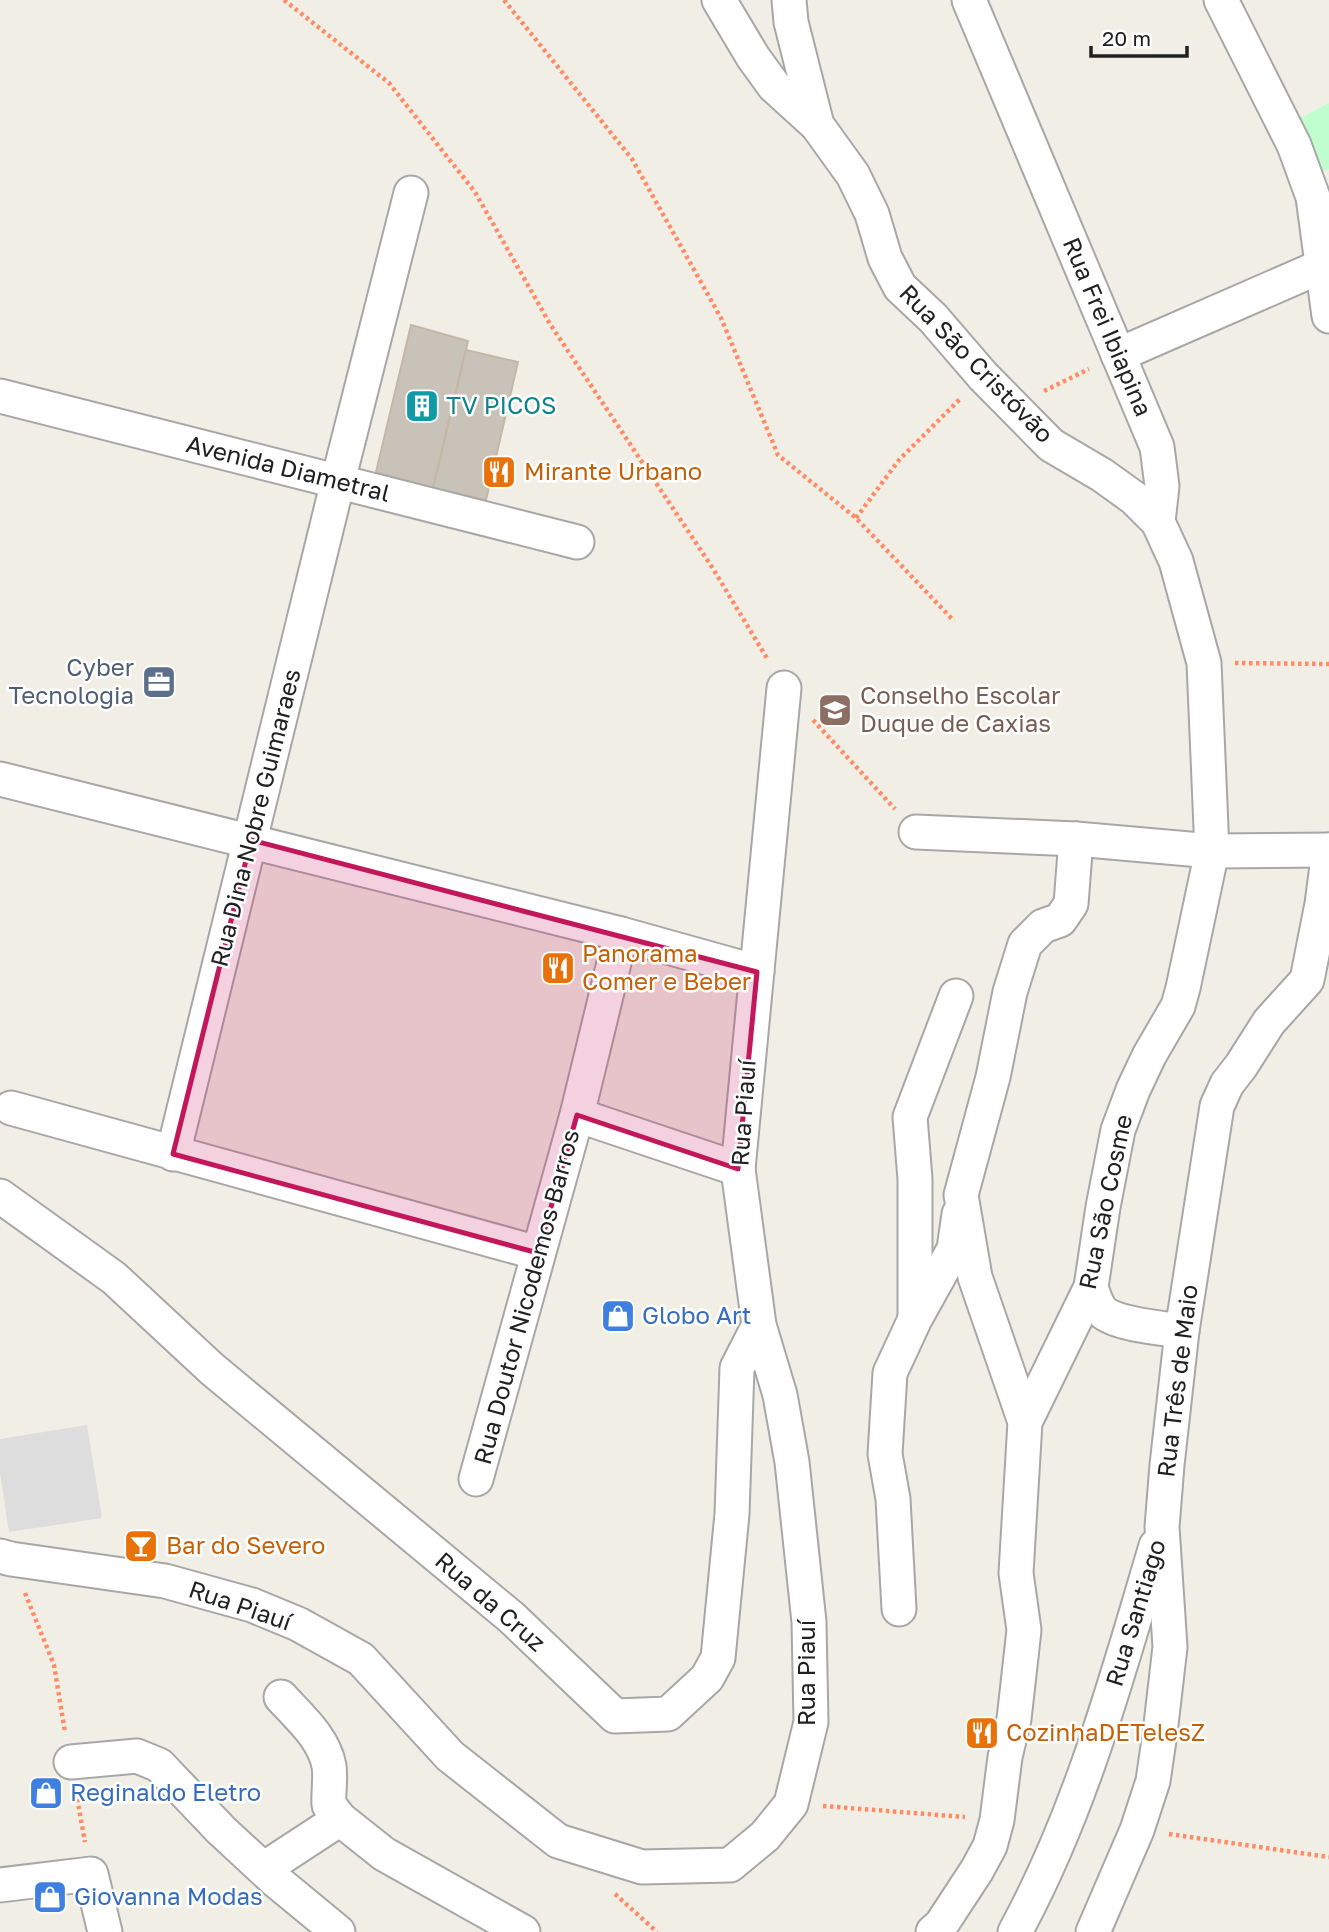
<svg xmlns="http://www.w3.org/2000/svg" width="1329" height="1932" viewBox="0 0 1329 1932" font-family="'Golos Text',sans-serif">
	<rect width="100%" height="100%" fill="#f1efe5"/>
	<polygon fill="#dedddd" points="87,1425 102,1518 9,1532 0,1473 0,1439"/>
	<polygon fill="#c0fecd" points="1329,103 1329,169 1321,172 1298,119"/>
	<g fill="#c9c2b8" stroke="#c4b7a6" stroke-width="2">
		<polygon points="411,325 468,341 433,488 376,472"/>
		<polygon points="466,350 518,362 486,500 433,488"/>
	</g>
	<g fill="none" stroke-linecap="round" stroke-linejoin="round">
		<g stroke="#a7a7a7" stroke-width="37">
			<g id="street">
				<polyline points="719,0 753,57 774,86 817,125 853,175 872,214 885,258 900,287 933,318 983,376 1051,445 1102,475 1134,498 1158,522"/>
				<polyline points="789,0 791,22 817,125"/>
				<polyline points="1221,0 1294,145 1313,197 1329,316"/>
				<polyline points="1118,355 1322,266 1329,267"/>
				<polyline points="0,396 577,542"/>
				<polyline points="0,779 621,934 757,972"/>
				<polyline points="916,832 1076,839 1212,851 1329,850"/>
				<polyline points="11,1108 538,1253"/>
				<polyline points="577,1115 738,1169"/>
				<polyline points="173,1154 338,481 411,193"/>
				<polyline points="0,1196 114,1278 212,1369 511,1617 615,1716 668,1714 707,1678 718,1658 732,1514 737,1368 759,1325"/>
				<path d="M1091,1287C1094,1296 1097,1307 1104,1313C1120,1325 1162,1328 1182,1331"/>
				<polyline points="915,1317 915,1179 910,1117 956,996"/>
				<polyline points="1025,1422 975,1277 961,1195 993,1077 1010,992 1025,944 1043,926 1060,920 1071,904 1076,839"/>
				<polyline points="476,1479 577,1115 621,934"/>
				<polyline points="0,1556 11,1559 165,1581 252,1605 298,1624 361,1659 450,1756 558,1841 642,1867 730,1865 765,1836 791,1804 811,1722 809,1622 792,1462 780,1395 759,1325 738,1169 784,688"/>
				<polyline points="899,1609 893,1499 885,1454 890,1373 915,1319 954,1249 959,1214"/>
				<path d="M281,1697C299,1717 324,1738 329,1766C331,1778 328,1793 329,1805L340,1819L384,1854L523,1932"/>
				<polyline points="71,1762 137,1756 159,1765 221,1830 275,1880 338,1932"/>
				<polyline points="265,1868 340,1819"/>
				<polyline points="0,1885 91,1874 105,1932"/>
				<polyline points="933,1932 941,1925 977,1870 990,1846 997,1820 1005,1757 1014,1719 1024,1630 1016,1573 1025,1422 1091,1287 1103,1207 1118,1130 1133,1090 1149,1056 1178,1006 1183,988 1212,851 1204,663 1176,561 1158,522 1162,486 1157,447 969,0"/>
				<path d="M1015,1932C1081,1811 1117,1677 1156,1546"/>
				<polyline points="1093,1932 1137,1830 1153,1781 1160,1733 1170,1647 1162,1527 1167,1465 1182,1331 1217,1106 1227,1084 1241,1066 1269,1022 1307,980 1322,904 1329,850"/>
			</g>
		</g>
		<g stroke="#ff8c68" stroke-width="4.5" stroke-dasharray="3.5 3.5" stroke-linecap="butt">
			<polyline points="284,0 389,83 475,192 550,324 712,567 768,660"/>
			<polyline points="504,0 632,159 721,318 778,455 856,518 954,621"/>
			<polyline points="1044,391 1089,369"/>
			<polyline points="856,518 899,460 960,399"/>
			<polyline points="1235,663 1329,664"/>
			<polyline points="813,720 895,809"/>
			<polyline points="25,1593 54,1665 65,1732"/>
			<polyline points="76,1792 85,1842"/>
			<polyline points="823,1806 965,1817"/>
			<polyline points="1169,1834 1329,1857"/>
			<polyline points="615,1894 657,1932"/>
		</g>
		<use href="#street" stroke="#fff" stroke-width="33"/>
	</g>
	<path fill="#c2185b" fill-opacity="0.2" stroke="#c2185b" stroke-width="5" stroke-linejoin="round" d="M251,840L757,972L738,1169L577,1115L538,1253L173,1154Z"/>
	<defs>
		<g id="building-square" transform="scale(1.75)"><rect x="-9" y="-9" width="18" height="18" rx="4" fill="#0f9aa8" stroke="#fff"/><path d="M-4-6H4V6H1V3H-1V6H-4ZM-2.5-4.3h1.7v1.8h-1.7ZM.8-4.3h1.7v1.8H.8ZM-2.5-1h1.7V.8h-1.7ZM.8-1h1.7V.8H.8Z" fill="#fff"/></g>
		<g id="restaurant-square" transform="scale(1.75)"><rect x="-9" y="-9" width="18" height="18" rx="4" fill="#e8710a" stroke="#fff"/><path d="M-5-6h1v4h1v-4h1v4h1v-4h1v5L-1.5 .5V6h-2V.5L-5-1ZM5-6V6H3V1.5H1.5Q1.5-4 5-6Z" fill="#fff"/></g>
		<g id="office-square" transform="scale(1.75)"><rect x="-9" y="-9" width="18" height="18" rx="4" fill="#5c6f8a" stroke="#fff"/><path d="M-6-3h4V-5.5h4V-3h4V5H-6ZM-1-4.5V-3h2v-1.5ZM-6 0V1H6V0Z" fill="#fff"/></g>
		<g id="school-square" transform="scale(1.75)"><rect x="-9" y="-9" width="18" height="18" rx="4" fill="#8d6e63" stroke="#fff"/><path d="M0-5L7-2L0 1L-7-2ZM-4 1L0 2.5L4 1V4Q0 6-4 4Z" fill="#fff"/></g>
		<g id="shop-square" transform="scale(1.75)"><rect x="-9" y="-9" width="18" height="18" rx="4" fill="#3f7fe0" stroke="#fff"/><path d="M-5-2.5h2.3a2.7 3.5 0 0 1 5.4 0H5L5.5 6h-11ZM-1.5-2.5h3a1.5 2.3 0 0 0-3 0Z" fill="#fff"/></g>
		<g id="bar-square" transform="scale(1.75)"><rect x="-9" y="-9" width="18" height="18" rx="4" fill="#e8710a" stroke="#fff"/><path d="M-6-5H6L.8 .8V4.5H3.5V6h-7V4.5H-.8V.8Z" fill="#fff"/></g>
	</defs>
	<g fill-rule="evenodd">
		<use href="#building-square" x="422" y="406"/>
		<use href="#restaurant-square" x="499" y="472"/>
		<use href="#office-square" x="159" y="682"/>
		<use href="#school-square" x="835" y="710"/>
		<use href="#restaurant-square" x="558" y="968"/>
		<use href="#shop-square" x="618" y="1316"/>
		<use href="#bar-square" x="141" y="1546"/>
		<use href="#restaurant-square" x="982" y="1733"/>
		<use href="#shop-square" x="46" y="1793"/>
		<use href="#shop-square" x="50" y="1897"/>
	</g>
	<g text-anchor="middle" stroke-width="5" stroke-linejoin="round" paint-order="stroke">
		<g font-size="24" fill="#202020" stroke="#fff">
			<text transform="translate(1107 327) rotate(67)" y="8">Rua Frei Ibiapina</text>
			<text transform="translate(976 364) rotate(46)" y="8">Rua São Cristóvão</text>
			<text transform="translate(288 469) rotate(14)" y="8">Avenida Diametral</text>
			<text transform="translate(256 818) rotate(-76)" y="8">Rua Dina Nobre Guimaraes</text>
			<text transform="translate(744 1113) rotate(-86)" y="8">Rua Piauí</text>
			<text transform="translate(1106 1202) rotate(-78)" y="8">Rua São Cosme</text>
			<text transform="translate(527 1297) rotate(-75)" y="8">Rua Doutor Nicodemos Barros</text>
			<text transform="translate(1178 1381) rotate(-83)" y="8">Rua Três de Maio</text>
			<text transform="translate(490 1602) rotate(41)" y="8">Rua da Cruz</text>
			<text transform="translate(240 1606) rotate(19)" y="8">Rua Piauí</text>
			<text transform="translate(1136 1613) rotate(-73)" y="8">Rua Santiago</text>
			<text transform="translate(807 1673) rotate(-90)" y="8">Rua Piauí</text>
		</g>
		<g font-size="24" fill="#0d838f" stroke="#fff" text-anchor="start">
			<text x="446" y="414">TV PICOS</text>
		</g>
		<g font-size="24" fill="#c56008" stroke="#fff" text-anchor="start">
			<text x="524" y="480">Mirante Urbano</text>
			<text x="582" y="962">Panorama<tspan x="582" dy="28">Comer e Beber</tspan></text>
			<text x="166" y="1554">Bar do Severo</text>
			<text x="1006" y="1741">CozinhaDETelesZ</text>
		</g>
		<g font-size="24" fill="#4e5e75" stroke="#fff" text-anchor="end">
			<text x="134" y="676">Cyber<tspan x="134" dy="28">Tecnologia</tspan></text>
		</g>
		<g font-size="24" fill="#785e54" stroke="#fff" text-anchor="start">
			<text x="860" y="704">Conselho Escolar<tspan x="860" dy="28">Duque de Caxias</tspan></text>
		</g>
		<g font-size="24" fill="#366cbe" stroke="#fff" text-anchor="start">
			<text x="642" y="1324">Globo Art</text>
			<text x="70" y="1801">Reginaldo Eletro</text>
			<text x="74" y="1905">Giovanna Modas</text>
		</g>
	</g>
	<path d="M1091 46v10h96v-10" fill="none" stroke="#202020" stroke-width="3.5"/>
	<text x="1102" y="46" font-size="21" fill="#202020" stroke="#ffffff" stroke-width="5" paint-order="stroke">20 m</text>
</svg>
